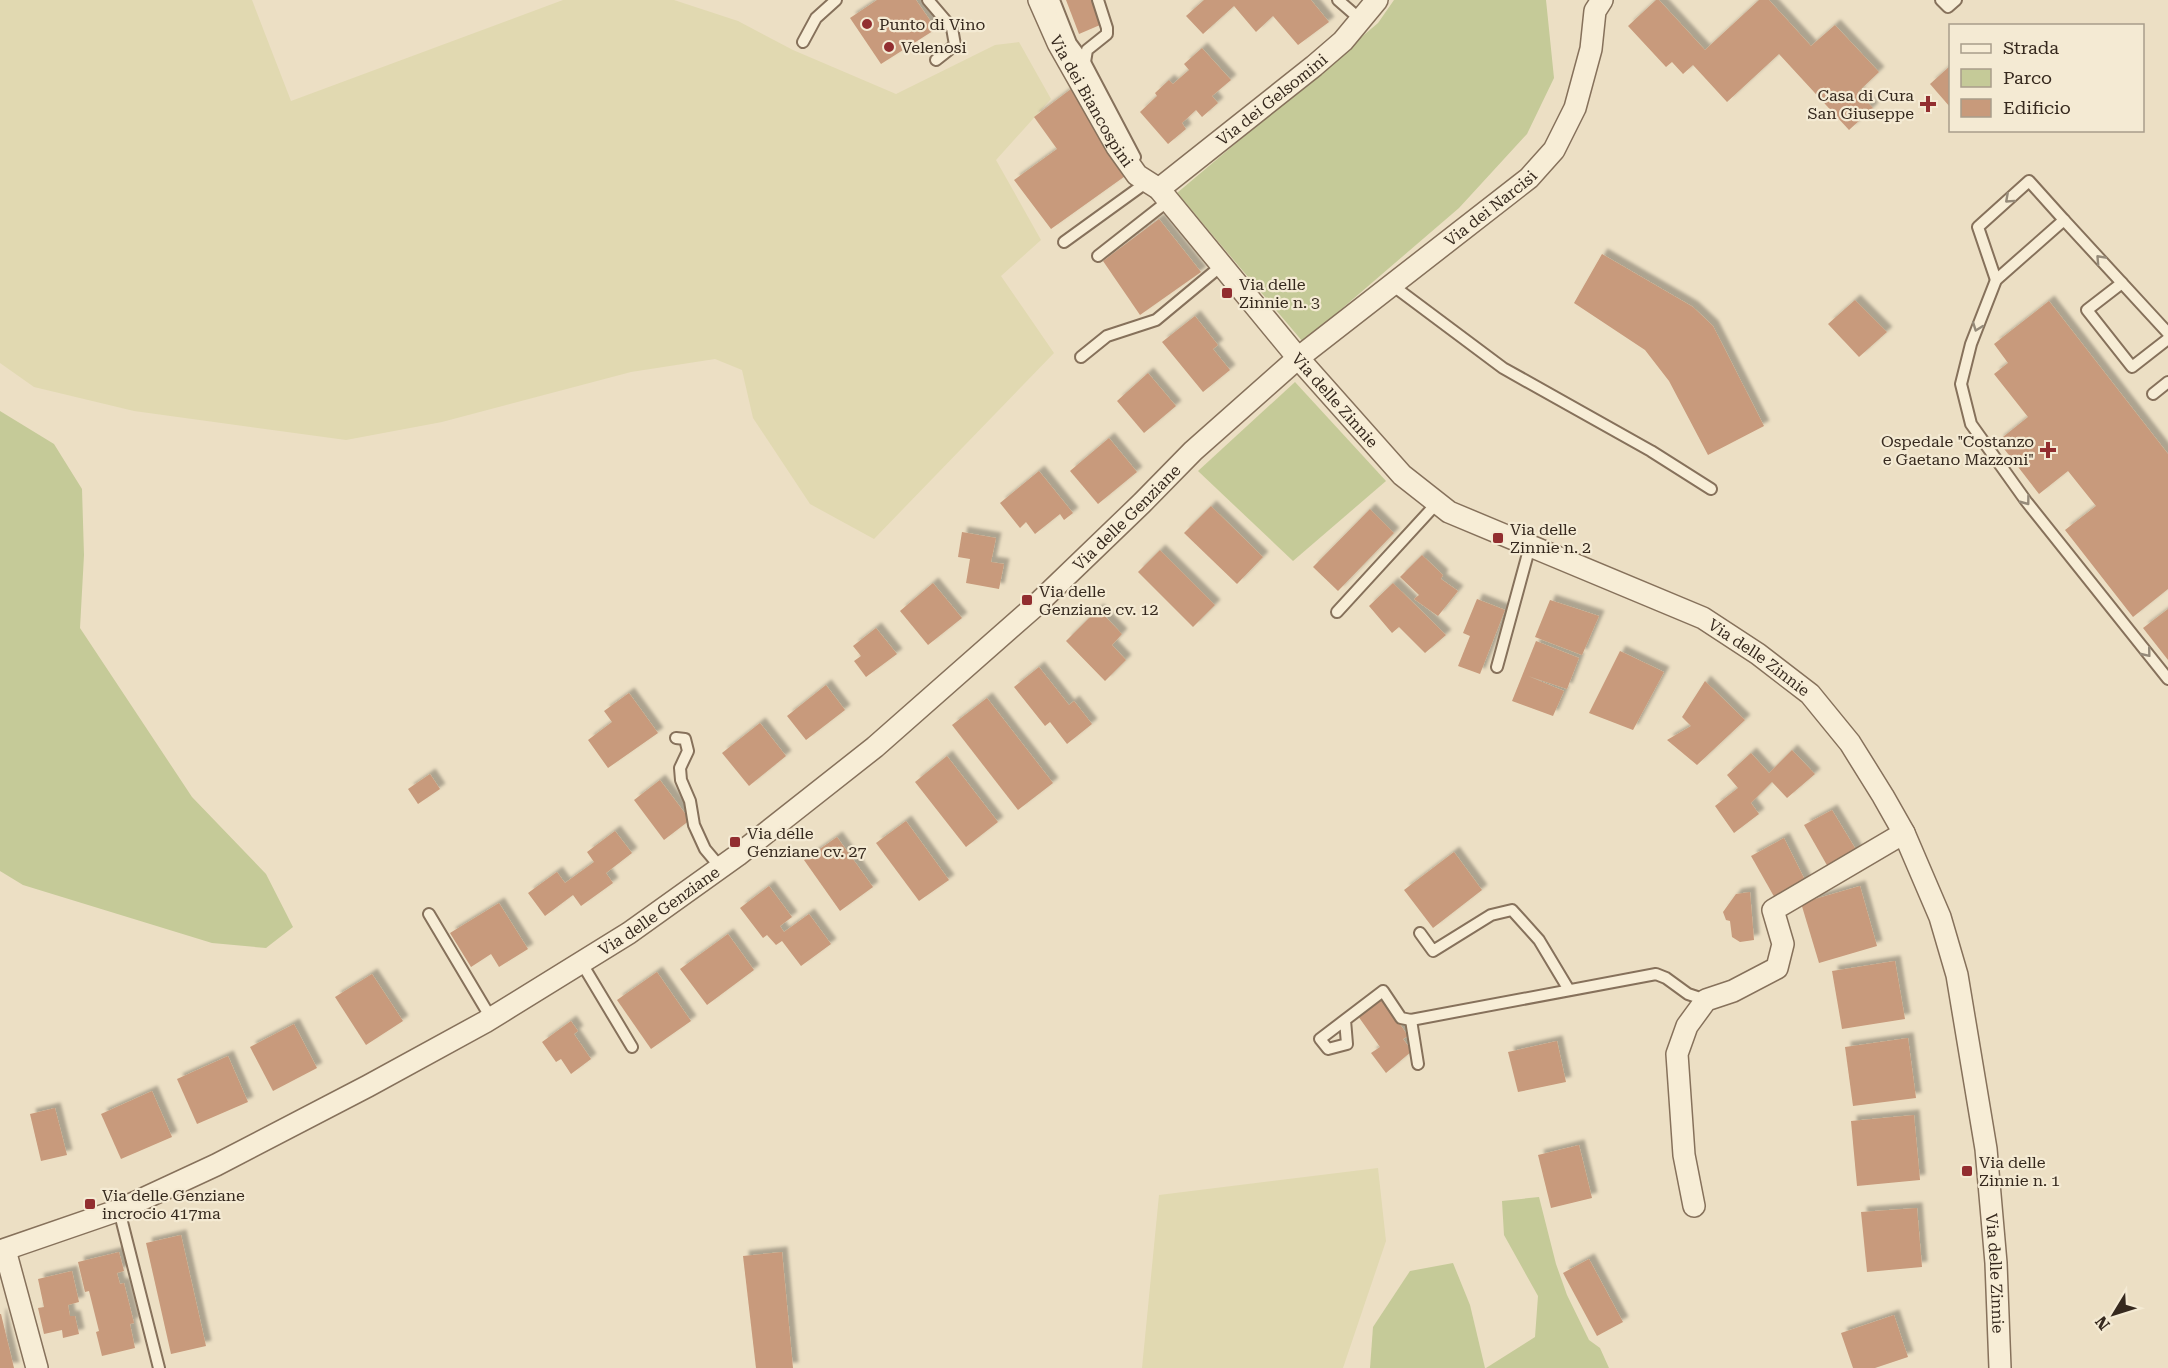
<svg xmlns="http://www.w3.org/2000/svg" width="2168" height="1368" viewBox="0 0 2168 1368" font-family="'Roboto Serif',serif">
	<defs>
		<filter id="shadow"><feDropShadow dx="5.5" dy="-5.5" stdDeviation="1.5" flood-color="#0004"/></filter>
	</defs>
	<rect width="100%" height="100%" fill="#ecdfc4"/>
	<g fill="#e1d9b1">
		<polygon points="0,0 252,0 291,101 563,0 674,0 738,21 793,50 896,94 995,45 1019,42 1051,99 996,160 1041,240 1001,276 1054,353 874,539 810,504 753,418 742,370 715,359 631,372 442,422 346,440 134,411 34,387 0,363"/>
		<polygon points="1378,1168 1386,1241 1343,1368 1142,1368 1159,1195"/>
	</g>
	<g fill="#c5ca98">
		<polygon points="1394,0 1546,0 1554,78 1527,134 1459,208 1303,342 1177,193 1378,23"/>
		<polygon points="1295,382 1386,481 1293,561 1198,471"/>
		<polygon points="0,411 54,444 82,489 84,555 80,628 192,797 266,874 293,927 266,948 212,943 23,885 0,871"/>
		<polygon points="1539,1197 1556,1264 1567,1295 1589,1340 1600,1348 1609,1368 1486,1368 1535,1337 1538,1296 1504,1235 1502,1201"/>
		<polygon points="1453,1263 1470,1305 1485,1368 1370,1368 1373,1327 1410,1271"/>
	</g>
	<g fill="#c89a7b" filter="url(#shadow)">
		<polygon points="877,0 916,0 936,29 881,64 850,18"/>
		<polygon points="1066,0 1092,0 1100,25 1079,34"/>
		<polygon points="1204,0 1311,0 1329,22 1298,45 1273,16 1256,32 1234,6 1203,34 1186,16"/>
		<polygon points="1656,0 1659,0 1705,50 1759,0 1769,0 1811,46 1835,25 1879,72 1858,92 1873,108 1849,130 1779,54 1727,102 1693,65 1683,74 1672,62 1666,67 1628,26"/>
		<polygon points="1202,48 1231,80 1212,96 1218,103 1202,117 1196,110 1182,123 1186,129 1168,144 1140,112 1157,96 1155,93 1169,80 1173,84 1189,70 1184,64"/>
		<polygon points="1950,66 1950,107 1930,84"/>
		<polygon points="1071,89 1128,174 1051,229 1014,180 1057,149 1034,117"/>
		<polygon points="1159,219 1201,272 1140,315 1103,261"/>
		<polygon points="1602,254 1693,307 1713,326 1764,426 1708,455 1669,381 1645,350 1574,303"/>
		<polygon points="1855,300 1887,332 1859,357 1828,324"/>
		<polygon points="2049,301 2168,454 2168,589 2133,617 2065,530 2096,506 2068,471 2039,494 1998,441 2028,417 1994,374 2008,363 1994,344"/>
		<polygon points="1195,316 1218,345 1213,349 1230,370 1203,392 1162,342"/>
		<polygon points="1148,373 1176,406 1144,433 1117,401"/>
		<polygon points="1109,438 1137,472 1098,504 1070,471"/>
		<polygon points="1039,471 1073,513 1064,520 1060,514 1035,534 1026,522 1020,528 1000,503"/>
		<polygon points="1211,506 1263,557 1237,584 1184,533"/>
		<polygon points="1370,509 1394,533 1338,591 1313,567"/>
		<polygon points="962,532 996,538 991,562 1004,564 999,589 966,583 970,559 958,557"/>
		<polygon points="1160,550 1215,605 1193,627 1138,572"/>
		<polygon points="1422,555 1443,575 1441,579 1458,591 1438,616 1414,599 1419,595 1400,577"/>
		<polygon points="933,583 962,618 928,645 900,611"/>
		<polygon points="1393,583 1446,635 1425,653 1399,627 1392,633 1369,606"/>
		<polygon points="1477,599 1505,610 1480,674 1458,666 1470,636 1463,633"/>
		<polygon points="1550,600 1599,616 1582,655 1535,637"/>
		<polygon points="1098,609 1122,634 1112,645 1126,660 1105,681 1066,641"/>
		<polygon points="2168,609 2168,660 2143,628"/>
		<polygon points="876,628 897,654 866,677 854,661 861,656 853,646"/>
		<polygon points="1536,641 1579,658 1567,689 1528,676 1564,691 1553,716 1512,701"/>
		<polygon points="1620,651 1664,672 1633,730 1589,713"/>
		<polygon points="1039,667 1069,705 1074,701 1092,724 1067,744 1050,722 1045,726 1014,687"/>
		<polygon points="1705,681 1745,720 1697,765 1667,740 1691,726 1682,717"/>
		<polygon points="826,685 845,710 806,740 787,716"/>
		<polygon points="629,693 658,733 608,768 588,740 612,722 604,711"/>
		<polygon points="987,698 1053,783 1018,810 952,725"/>
		<polygon points="760,723 786,756 749,786 722,753"/>
		<polygon points="1792,750 1815,774 1787,798 1772,782 1751,803 1759,814 1734,833 1715,806 1738,788 1727,775 1751,753 1769,773"/>
		<polygon points="947,756 998,822 966,847 915,782"/>
		<polygon points="430,774 440,789 418,804 408,789"/>
		<polygon points="660,780 690,820 664,840 634,800"/>
		<polygon points="1832,810 1858,853 1828,867 1804,825"/>
		<polygon points="906,821 949,880 919,901 876,843"/>
		<polygon points="615,831 632,853 606,873 613,883 581,906 573,895 545,916 528,893 557,872 565,883 594,862 587,852"/>
		<polygon points="837,837 873,887 840,911 804,860"/>
		<polygon points="1784,838 1807,884 1776,900 1751,856"/>
		<polygon points="1454,852 1482,890 1433,928 1404,890"/>
		<polygon points="769,886 792,917 780,926 784,932 809,914 831,944 801,966 782,941 776,945 767,935 763,938 740,908"/>
		<polygon points="1860,886 1877,946 1819,963 1801,903"/>
		<polygon points="1750,892 1754,940 1740,942 1732,937 1730,921 1726,920 1723,912 1736,894"/>
		<polygon points="499,903 528,949 499,967 491,954 471,967 450,933"/>
		<polygon points="728,934 754,970 707,1005 680,969"/>
		<polygon points="1895,961 1905,1019 1842,1029 1832,971"/>
		<polygon points="657,972 691,1021 651,1049 617,1000"/>
		<polygon points="372,974 403,1021 366,1045 335,997"/>
		<polygon points="1382,998 1408,1036 1403,1039 1412,1051 1386,1073 1371,1053 1380,1047 1358,1016"/>
		<polygon points="571,1021 578,1031 574,1034 591,1059 571,1074 561,1059 556,1062 542,1042"/>
		<polygon points="294,1024 317,1068 273,1091 250,1047"/>
		<polygon points="1908,1038 1916,1098 1853,1106 1845,1047"/>
		<polygon points="1557,1041 1566,1082 1518,1092 1508,1052"/>
		<polygon points="228,1056 248,1102 197,1124 177,1079"/>
		<polygon points="152,1091 172,1137 121,1159 101,1114"/>
		<polygon points="55,1108 67,1155 41,1161 30,1114"/>
		<polygon points="1914,1115 1920,1180 1857,1186 1851,1121"/>
		<polygon points="1579,1145 1592,1198 1551,1208 1538,1155"/>
		<polygon points="1917,1208 1922,1267 1867,1272 1861,1212"/>
		<polygon points="181,1235 206,1346 171,1354 146,1243"/>
		<polygon points="119,1252 124,1271 117,1273 120,1284 124,1283 134,1323 130,1324 135,1348 102,1356 96,1332 99,1331 89,1291 85,1292 78,1262"/>
		<polygon points="782,1252 793,1368 756,1368 743,1256"/>
		<polygon points="1589,1259 1623,1322 1597,1336 1563,1273"/>
		<polygon points="72,1271 79,1302 68,1305 70,1316 75,1316 79,1334 63,1338 62,1330 44,1334 38,1308 44,1307 38,1279"/>
		<polygon points="0,1314 1,1314 14,1368 0,1368"/>
		<polygon points="1894,1315 1908,1357 1875,1368 1853,1368 1841,1333"/>
	</g>
	<g fill="none" stroke-linecap="round" stroke-linejoin="round">
		<g stroke="#86715b" stroke-width="14">
			<g id="service">
				<polyline points="928,0 952,28 955,45 936,60"/>
				<polyline points="1054,0 1071,43 1085,62 1135,157"/>
				<polyline points="1338,0 1361,20"/>
				<polyline points="1941,0 1948,7 1956,0"/>
				<polyline points="803,42 816,18 836,0"/>
				<polyline points="1085,62 1087,50 1107,34 1107,28 1098,0"/>
				<polyline points="1064,242 1147,182"/>
				<polyline points="1098,256 1168,201"/>
				<polyline points="1996,280 1978,227 2029,181 2064,220"/>
				<polyline points="2122,283 2087,310 2132,367 2168,339"/>
				<polyline points="1392,285 1503,368 1651,451 1711,489"/>
				<polyline points="2168,333 2064,220 1996,280 1971,344 1961,384 1971,424 2026,501 2168,679"/>
				<polyline points="1081,357 1107,336 1156,320 1221,266"/>
				<polyline points="2153,394 2168,382"/>
				<polyline points="1337,612 1437,503"/>
				<polyline points="1497,667 1530,546"/>
				<polyline points="676,738 685,739 688,751 680,768 681,780 690,801 694,825 705,849 721,868"/>
				<polyline points="429,914 491,1018"/>
				<polyline points="1420,933 1433,951 1491,915 1512,910 1539,940 1569,990"/>
				<polyline points="581,962 632,1047"/>
				<polyline points="1345,1020 1347,1044 1328,1049 1320,1039 1383,991 1401,1018 1411,1020 1656,974 1666,978 1688,994 1706,1000"/>
				<polyline points="1411,1020 1418,1064"/>
				<polyline points="119,1210 159,1368"/>
			</g>
		</g>
		<g stroke="#86715b" stroke-width="24">
			<g id="minor">
				<path id="s1" d="M1039,0L1058,43L1117,147L1137,175L1159,189L1298,358L1402,475L1449,512L1703,618L1758,654L1810,694L1850,743L1883,796L1904,833L1940,917L1957,975L1986,1149L1996,1263L2000,1368"/>
				<path id="s2" d="M1159,189L1314,66L1343,41L1377,0"/>
				<polyline points="1694,1206 1684,1155 1677,1054 1687,1026 1706,1000 1733,991 1777,968 1783,944 1773,910 1904,833"/>
				<polyline points="5,1250 37,1368"/>
				<path id="s3" d="M0,1251L119,1210L216,1165L368,1086L485,1022L629,933L738,855L875,747L1034,607L1142,503L1193,451L1298,358L1529,178L1554,150L1575,108L1591,49L1595,11L1602,0"/>
			</g>
		</g>
		<use href="#service" stroke="#f7edd6" stroke-width="10"/>
		<use href="#minor" stroke="#f7edd6" stroke-width="21"/>
	</g>
	<defs><path id="oneway-chevron" d="M-2-3.5L2.5 0L-2 3.5" fill="none" stroke-width="1.6" stroke-linecap="round" stroke-linejoin="round" transform="scale(1.5)"/></defs>
	<g stroke="#968b7a">
		<use href="#oneway-chevron" transform="translate(2009 199) rotate(138)"/>
		<use href="#oneway-chevron" transform="translate(2100 259) rotate(-133)"/>
		<use href="#oneway-chevron" transform="translate(1977 327) rotate(110)"/>
		<use href="#oneway-chevron" transform="translate(2026 501) rotate(53)"/>
		<use href="#oneway-chevron" transform="translate(2147 653) rotate(51)"/>
	</g>
	<g fill="#922e30" stroke="#f4ead3" stroke-width="2">
		<circle cx="867" cy="24" r="6"/>
		<circle cx="889" cy="47" r="6"/>
		<path d="M1925 95h6v6h6v6h-6v6h-6v-6h-6v-6h6z"/>
		<rect x="1221" y="287" width="12" height="12" rx="3"/>
		<path d="M2045 441h6v6h6v6h-6v6h-6v-6h-6v-6h6z"/>
		<rect x="1492" y="532" width="12" height="12" rx="3"/>
		<rect x="1021" y="594" width="12" height="12" rx="3"/>
		<rect x="729" y="836" width="12" height="12" rx="3"/>
		<rect x="1961" y="1165" width="12" height="12" rx="3"/>
		<rect x="84" y="1198" width="12" height="12" rx="3"/>
	</g>
	<g text-anchor="middle" stroke-width="4.5" stroke-linejoin="round" paint-order="stroke">
		<g font-size="16" fill="#36291e" stroke="#f4ead3" text-anchor="start">
			<text x="879" y="30">Punto di Vino</text>
			<text x="901" y="53">Velenosi</text>
			<text x="1914" y="101" text-anchor="end">Casa di Cura<tspan x="1914" dy="18">San Giuseppe</tspan></text>
			<text x="1239" y="290">Via delle<tspan x="1239" dy="18">Zinnie n. 3</tspan></text>
			<text x="2034" y="447" text-anchor="end">Ospedale "Costanzo<tspan x="2034" dy="18">e Gaetano Mazzoni"</tspan></text>
			<text x="1510" y="535">Via delle<tspan x="1510" dy="18">Zinnie n. 2</tspan></text>
			<text x="1039" y="597">Via delle<tspan x="1039" dy="18">Genziane cv. 12</tspan></text>
			<text x="747" y="839">Via delle<tspan x="747" dy="18">Genziane cv. 27</tspan></text>
			<text x="1979" y="1168">Via delle<tspan x="1979" dy="18">Zinnie n. 1</tspan></text>
			<text x="102" y="1201">Via delle Genziane<tspan x="102" dy="18">incrocio 417ma</tspan></text>
		</g>
		<g font-size="16" fill="#36291e" stroke="#f4ead3">
			<text dy="6" stroke="none"><textPath href="#s2" startOffset="144">Via dei Gelsomini</textPath></text>
			<text dy="6" stroke="none"><textPath href="#s1" startOffset="114">Via dei Biancospini</textPath></text>
			<text dy="6" stroke="none"><textPath href="#s3" startOffset="1834">Via dei Narcisi</textPath></text>
			<text dy="6" stroke="none"><textPath href="#s1" startOffset="502">Via delle Zinnie</textPath></text>
			<text dy="6" stroke="none"><textPath href="#s3" startOffset="1356">Via delle Genziane</textPath></text>
			<text dy="6" stroke="none"><textPath href="#s1" startOffset="1006">Via delle Zinnie</textPath></text>
			<text dy="6" stroke="none"><textPath href="#s3" startOffset="744">Via delle Genziane</textPath></text>
			<text dy="6" stroke="none"><textPath href="#s1" startOffset="1690">Via delle Zinnie</textPath></text>
		</g>
	</g>
	<rect x="1949" y="24" width="195" height="108" fill="#f4ead3" stroke="#a89d8b" stroke-width="1.5"/>
	<rect x="1961" y="44" width="30" height="9" fill="#f7edd6" stroke="#a89d8b" stroke-width="1.5"/>
	<text x="2003" y="54" font-size="18" fill="#36291e">Strada</text>
	<rect x="1961" y="69" width="30" height="18" fill="#c5ca98" stroke="#a89d8b" stroke-width="1.5"/>
	<text x="2003" y="84" font-size="18" fill="#36291e">Parco</text>
	<rect x="1961" y="99" width="30" height="18" fill="#c89a7b" stroke="#a89d8b" stroke-width="1.5"/>
	<text x="2003" y="114" font-size="18" fill="#36291e">Edificio</text>
	<g transform="translate(2114 1314) rotate(232)" stroke="#f4ead3" stroke-width="4.5" paint-order="stroke">
	<path d="M0-4.5L10 22L0 15L-10 22Z" fill="#36291e"/>
	<text y="-9" font-size="16" font-weight="bold" text-anchor="middle" fill="#36291e">N</text>
	</g>
</svg>
